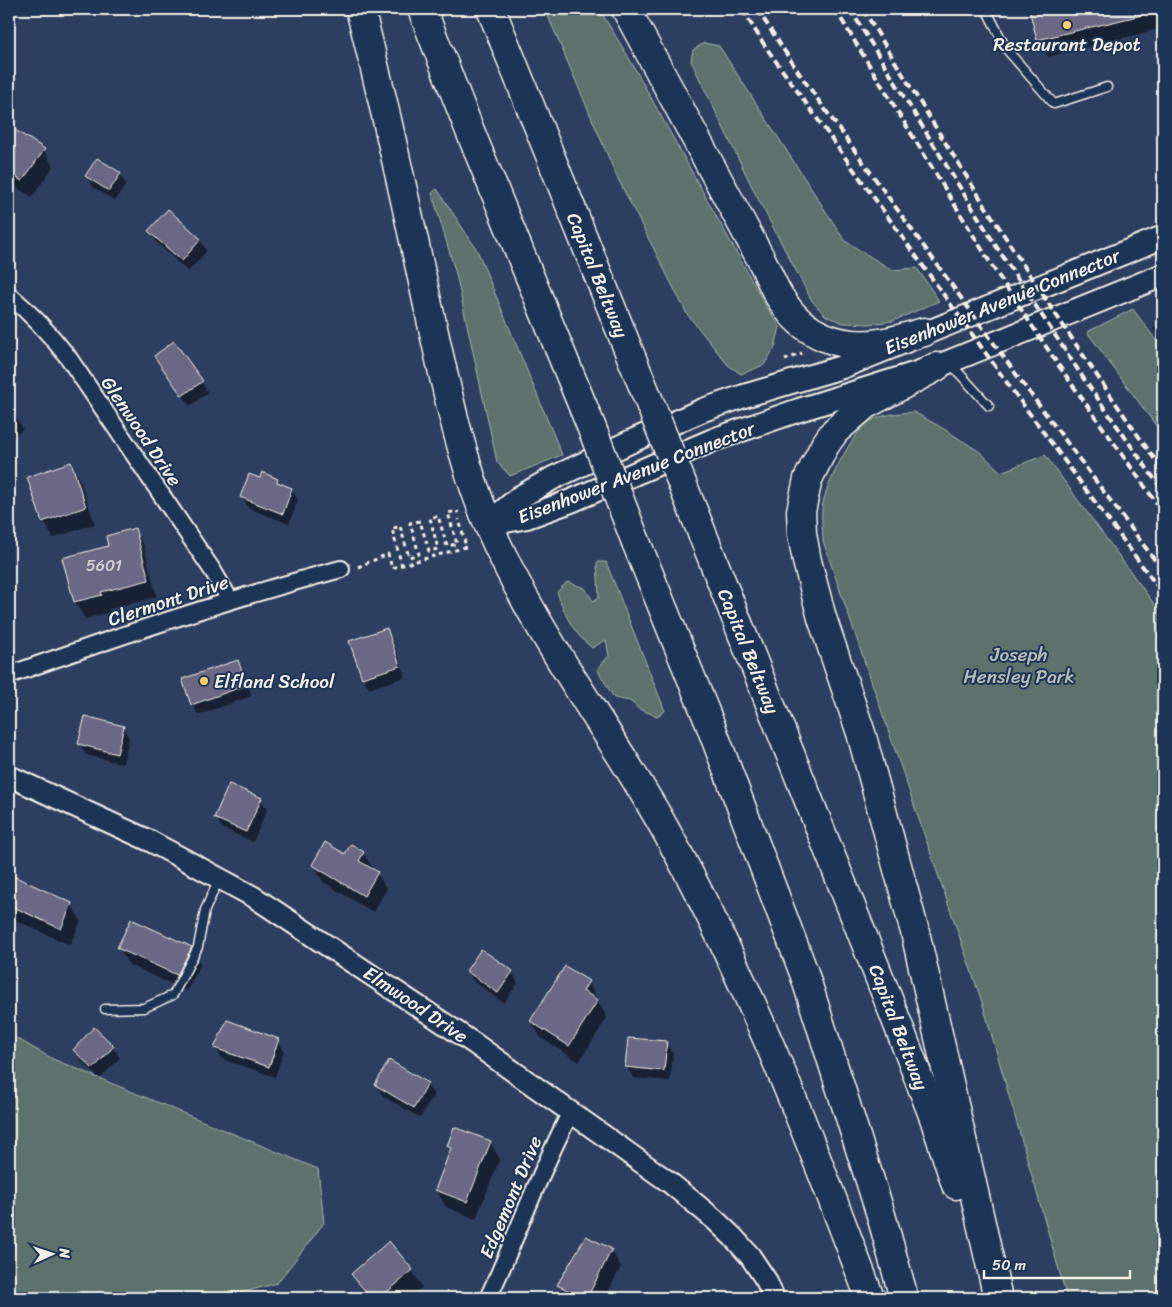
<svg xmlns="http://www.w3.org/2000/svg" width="1172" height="1307" viewBox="0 0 1172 1307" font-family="Sriracha,sans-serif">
	<rect width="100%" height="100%" fill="#2d3f60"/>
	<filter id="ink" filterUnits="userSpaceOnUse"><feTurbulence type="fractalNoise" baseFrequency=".02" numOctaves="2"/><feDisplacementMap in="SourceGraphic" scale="10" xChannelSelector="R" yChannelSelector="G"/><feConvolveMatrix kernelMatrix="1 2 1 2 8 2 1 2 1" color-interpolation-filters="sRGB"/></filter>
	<g filter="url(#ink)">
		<g fill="#5d726d" stroke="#a8b2aa">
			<polygon points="545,9 599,9 629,58 766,306 780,327 775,347 764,365 741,374 728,365 687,314 616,175"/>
			<polygon points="704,43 719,46 845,241 892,270 917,268 939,301 893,321 869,324 843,323 826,316 812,301 756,195 691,61 693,50"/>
			<polygon points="437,189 477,250 562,455 510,476 497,462 456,274 432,193"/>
			<polygon points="1133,309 1163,350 1163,435 1087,332"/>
			<path d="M914,412L944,429L980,452L1001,472L1045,455L1163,616V1298H1067L983,1005L823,541C823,529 820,514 823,503C827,483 852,433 869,422C882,414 899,413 914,412Z"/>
			<path d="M597,562H606L665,711L657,716L639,709L630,701L614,698L597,669L609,656L606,640L592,648C571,630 566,617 557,592L567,582L585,588L593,601L599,597Z"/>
			<polygon points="9,1034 53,1059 318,1169 324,1223 277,1283 222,1298 9,1298"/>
		</g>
		<g fill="#0007">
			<polygon points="1031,9 1163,9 1163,28 1048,57 1038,40"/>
			<polygon points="9,128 44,150 53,167 32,197 9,183"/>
			<polygon points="120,174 126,185 115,201 93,187 86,176"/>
			<polygon points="168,211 200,240 207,251 188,272 156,242 150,231"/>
			<polygon points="1163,322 1163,346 1153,329"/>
			<polygon points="162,367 202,382 208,393 190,406"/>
			<polygon points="9,406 23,429 9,441"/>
			<polygon points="70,464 80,480 95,524 53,538 44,521"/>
			<polygon points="277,480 280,485 292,489 298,500 289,524 248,508 242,497"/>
			<polygon points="135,530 144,547 157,597 109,609 110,612 85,619 75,602 64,559 110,547"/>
			<polygon points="9,596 12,604 9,606"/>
			<polygon points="386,629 393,640 405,677 369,689 363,678 351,641"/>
			<polygon points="238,661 244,672 252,696 198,715 192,704"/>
			<polygon points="123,727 129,738 123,764 86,755 80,744"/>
			<polygon points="261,799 267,810 253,842 222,828 216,817"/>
			<polygon points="363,853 387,889 373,912 323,882 313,865 346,856"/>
			<polygon points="12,877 71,904 81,921 70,945 10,918 9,915 9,884"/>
			<polygon points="119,948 191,948 201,964 187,991 129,965"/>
			<polygon points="467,971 512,972 518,983 504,1003 474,982"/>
			<polygon points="588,982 607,1018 579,1062 541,1038 531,1021"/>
			<polygon points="94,1029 113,1047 120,1058 100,1079 81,1061 75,1050"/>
			<polygon points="278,1040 284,1051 275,1077 222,1059 216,1048"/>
			<polygon points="666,1042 673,1054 670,1081 633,1078 627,1067"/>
			<polygon points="427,1084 434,1095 420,1118 383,1096 376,1085"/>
			<polygon points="490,1142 500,1159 476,1219 446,1207 436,1190 451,1151 449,1146"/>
			<polygon points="611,1250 621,1267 605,1298 566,1298 559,1285"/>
			<polygon points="412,1270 422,1287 409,1298 368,1298 352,1274"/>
			<polygon points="698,1294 700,1298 689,1298"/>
		</g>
		<g fill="#6b6784" stroke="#f4f1e8">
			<polygon points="1029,9 1141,9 1142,15 1037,40"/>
			<polygon points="9,126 45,149 22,181 9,173"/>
			<polygon points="97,158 121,173 109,191 85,176"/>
			<polygon points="168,209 201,239 182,261 148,231"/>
			<polygon points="174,341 203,381 182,396 154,356"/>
			<polygon points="71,462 86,507 42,522 27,477"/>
			<polygon points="262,472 278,479 277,482 292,488 283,514 240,497 249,474 260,478"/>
			<polygon points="135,528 149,580 101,592 102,595 74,602 62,558 108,546 106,536"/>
			<polygon points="387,628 400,666 362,678 349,641"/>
			<polygon points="238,660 247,685 191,705 182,679"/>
			<polygon points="85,716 124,726 117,754 78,744"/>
			<polygon points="229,784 262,798 246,832 214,818"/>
			<polygon points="325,842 345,854 351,844 364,852 359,861 378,872 364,896 312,865"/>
			<polygon points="9,874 72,903 61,929 9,905"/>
			<polygon points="131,919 192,947 177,975 117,948"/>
			<polygon points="481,949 513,971 498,993 466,971"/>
			<polygon points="565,966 589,981 583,991 598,1000 569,1046 530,1021"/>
			<polygon points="227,1020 279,1039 269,1067 214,1048"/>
			<polygon points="94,1027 114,1046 93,1069 73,1050"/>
			<polygon points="628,1038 667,1041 664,1071 625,1067"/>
			<polygon points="389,1060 428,1083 414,1108 375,1085"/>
			<polygon points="454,1127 491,1141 467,1202 435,1190 451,1148 447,1146"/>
			<polygon points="586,1236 612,1249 587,1298 583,1298 557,1285"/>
			<polygon points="389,1241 413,1270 380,1298 371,1298 351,1274"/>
		</g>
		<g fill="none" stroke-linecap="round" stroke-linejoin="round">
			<g stroke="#f4f1e8" stroke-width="11">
				<g id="service">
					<polyline points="986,9 1007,50 1054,104 1107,87"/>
					<polyline points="950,363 989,406"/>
					<polyline points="105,1009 144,1008 173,995 198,947 205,910 219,879"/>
				</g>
			</g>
			<g stroke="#f4f1e8" stroke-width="20">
				<g id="minor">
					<path d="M9,295C32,314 50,334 68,357L213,571L230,600"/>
					<path d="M9,675C119,636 228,599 341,569"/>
					<path d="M488,1298C517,1237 539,1172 571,1112"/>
				</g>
			</g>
			<g stroke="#f4f1e8" stroke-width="24">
				<polyline id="tertiary" points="9,776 150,841 254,897 475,1044 669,1182 714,1219 733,1237 750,1256 766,1280 774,1298"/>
			</g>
			<g stroke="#f4f1e8" stroke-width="26">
				<g id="secondary">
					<polyline points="488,524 520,497 553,478 634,440 703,410 744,396 842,367 1163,237"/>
					<polyline points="490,524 527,517 571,501 713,440 799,410 936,367 1163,275"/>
				</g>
			</g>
			<g stroke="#f4f1e8" stroke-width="31">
				<g id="motorway">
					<path d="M360,9C386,108 407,209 429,310C445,382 460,457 489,526C535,634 608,727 665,829C748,979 810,1138 870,1298"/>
					<polyline points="422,9 470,131 593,431"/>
					<polyline points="491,9 651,406"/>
					<path d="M626,9L762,261C769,275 774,290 783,302C804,335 841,349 879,343C894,341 910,336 924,332"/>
					<polyline points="936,367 865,405 835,431 825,445 808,479 801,511 802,534 807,561 822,618 861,733 915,932 998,1298"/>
					<polyline points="694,513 890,1004 934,1118 956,1185"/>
					<polyline points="636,542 710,724 804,973 881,1215 904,1298"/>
				</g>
			</g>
			<g stroke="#f4f1e8" stroke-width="3" stroke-dasharray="4 4" stroke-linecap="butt">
				<polyline points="785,360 802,353"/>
				<polyline points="402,566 392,529 400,526 409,557 419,554 410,523 420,521 429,551 438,549 430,518 438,516 447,546 457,544 448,513 457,511 458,513"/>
				<polyline points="358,567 388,554 392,568 466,547 459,519"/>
			</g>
			<use href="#service" stroke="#1d3557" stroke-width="8"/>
			<use href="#minor" stroke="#1d3557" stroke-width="16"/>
			<use href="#tertiary" stroke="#1d3557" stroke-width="20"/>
			<use href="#secondary" stroke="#1d3557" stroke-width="22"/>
			<use href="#motorway" stroke="#1d3557" stroke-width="28"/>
			<g stroke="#f4f1e8" stroke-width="4" stroke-dasharray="8 4" stroke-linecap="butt">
				<polyline points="742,9 765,46 1010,387 1163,594"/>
				<polyline points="757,9 801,76 1021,381 1163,571"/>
				<polyline points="835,9 994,269 1059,366 1163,512"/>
				<polyline points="850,9 996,246 1086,382 1163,491"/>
				<path d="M863,9C958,166 1057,321 1163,471"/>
			</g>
			<g stroke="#f4f1e8" stroke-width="31" stroke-linecap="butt">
				<g id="motorway-bridge">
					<polyline points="651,406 694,513"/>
					<polyline points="593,431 636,542"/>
				</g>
			</g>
			<use href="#motorway-bridge" stroke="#1d3557" stroke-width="28"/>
		</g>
	</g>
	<g fill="#ffd166" stroke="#1d3557" stroke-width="2">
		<circle cx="1067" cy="25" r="5"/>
		<circle cx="204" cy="681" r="5"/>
	</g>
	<g text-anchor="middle" stroke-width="4" stroke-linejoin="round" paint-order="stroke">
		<g font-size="16" fill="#d2cecf">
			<text x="104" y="571">5601</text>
		</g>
		<g font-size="19" fill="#f4f1e8" stroke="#1d3557">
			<text x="1067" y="51">Restaurant Depot</text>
			<text x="214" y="688" text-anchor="start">Elfland School</text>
		</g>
		<g font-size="19" fill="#f4f1e8" stroke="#1d3557">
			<text transform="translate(598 275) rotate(68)" y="7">Capital Beltway</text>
			<text transform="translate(1002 301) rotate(-22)" y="7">Eisenhower Avenue Connector</text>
			<text transform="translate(142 431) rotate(56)" y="7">Glenwood Drive</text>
			<text transform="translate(636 472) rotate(-21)" y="7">Eisenhower Avenue Connector</text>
			<text transform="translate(168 600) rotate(-18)" y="7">Clermont Drive</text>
			<text transform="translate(749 651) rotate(68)" y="7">Capital Beltway</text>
			<text transform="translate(416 1004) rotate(34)" y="7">Elmwood Drive</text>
			<text transform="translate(899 1027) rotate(69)" y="7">Capital Beltway</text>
			<text transform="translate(510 1197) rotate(-67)" y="7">Edgemont Drive</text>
		</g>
		<g font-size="19" fill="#b8beb7" stroke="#1d3557">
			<text x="1019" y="661">Joseph<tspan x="1019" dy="22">Hensley Park</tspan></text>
		</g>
	</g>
	<rect width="1172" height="1307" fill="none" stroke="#1d3557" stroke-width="30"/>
	<rect x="15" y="15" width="1142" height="1277" fill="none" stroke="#f4f1e8" stroke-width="2" filter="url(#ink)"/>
	<g transform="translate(52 1254) rotate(87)" stroke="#1d3557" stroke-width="4" paint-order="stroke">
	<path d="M0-4L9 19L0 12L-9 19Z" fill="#f4f1e8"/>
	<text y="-8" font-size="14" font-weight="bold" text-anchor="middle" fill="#f4f1e8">N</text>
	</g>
	<path d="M984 1270v8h146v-8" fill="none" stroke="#f4f1e8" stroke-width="2.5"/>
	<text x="992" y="1270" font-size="15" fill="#f4f1e8" stroke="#1d3557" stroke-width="4" paint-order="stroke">50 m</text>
</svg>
